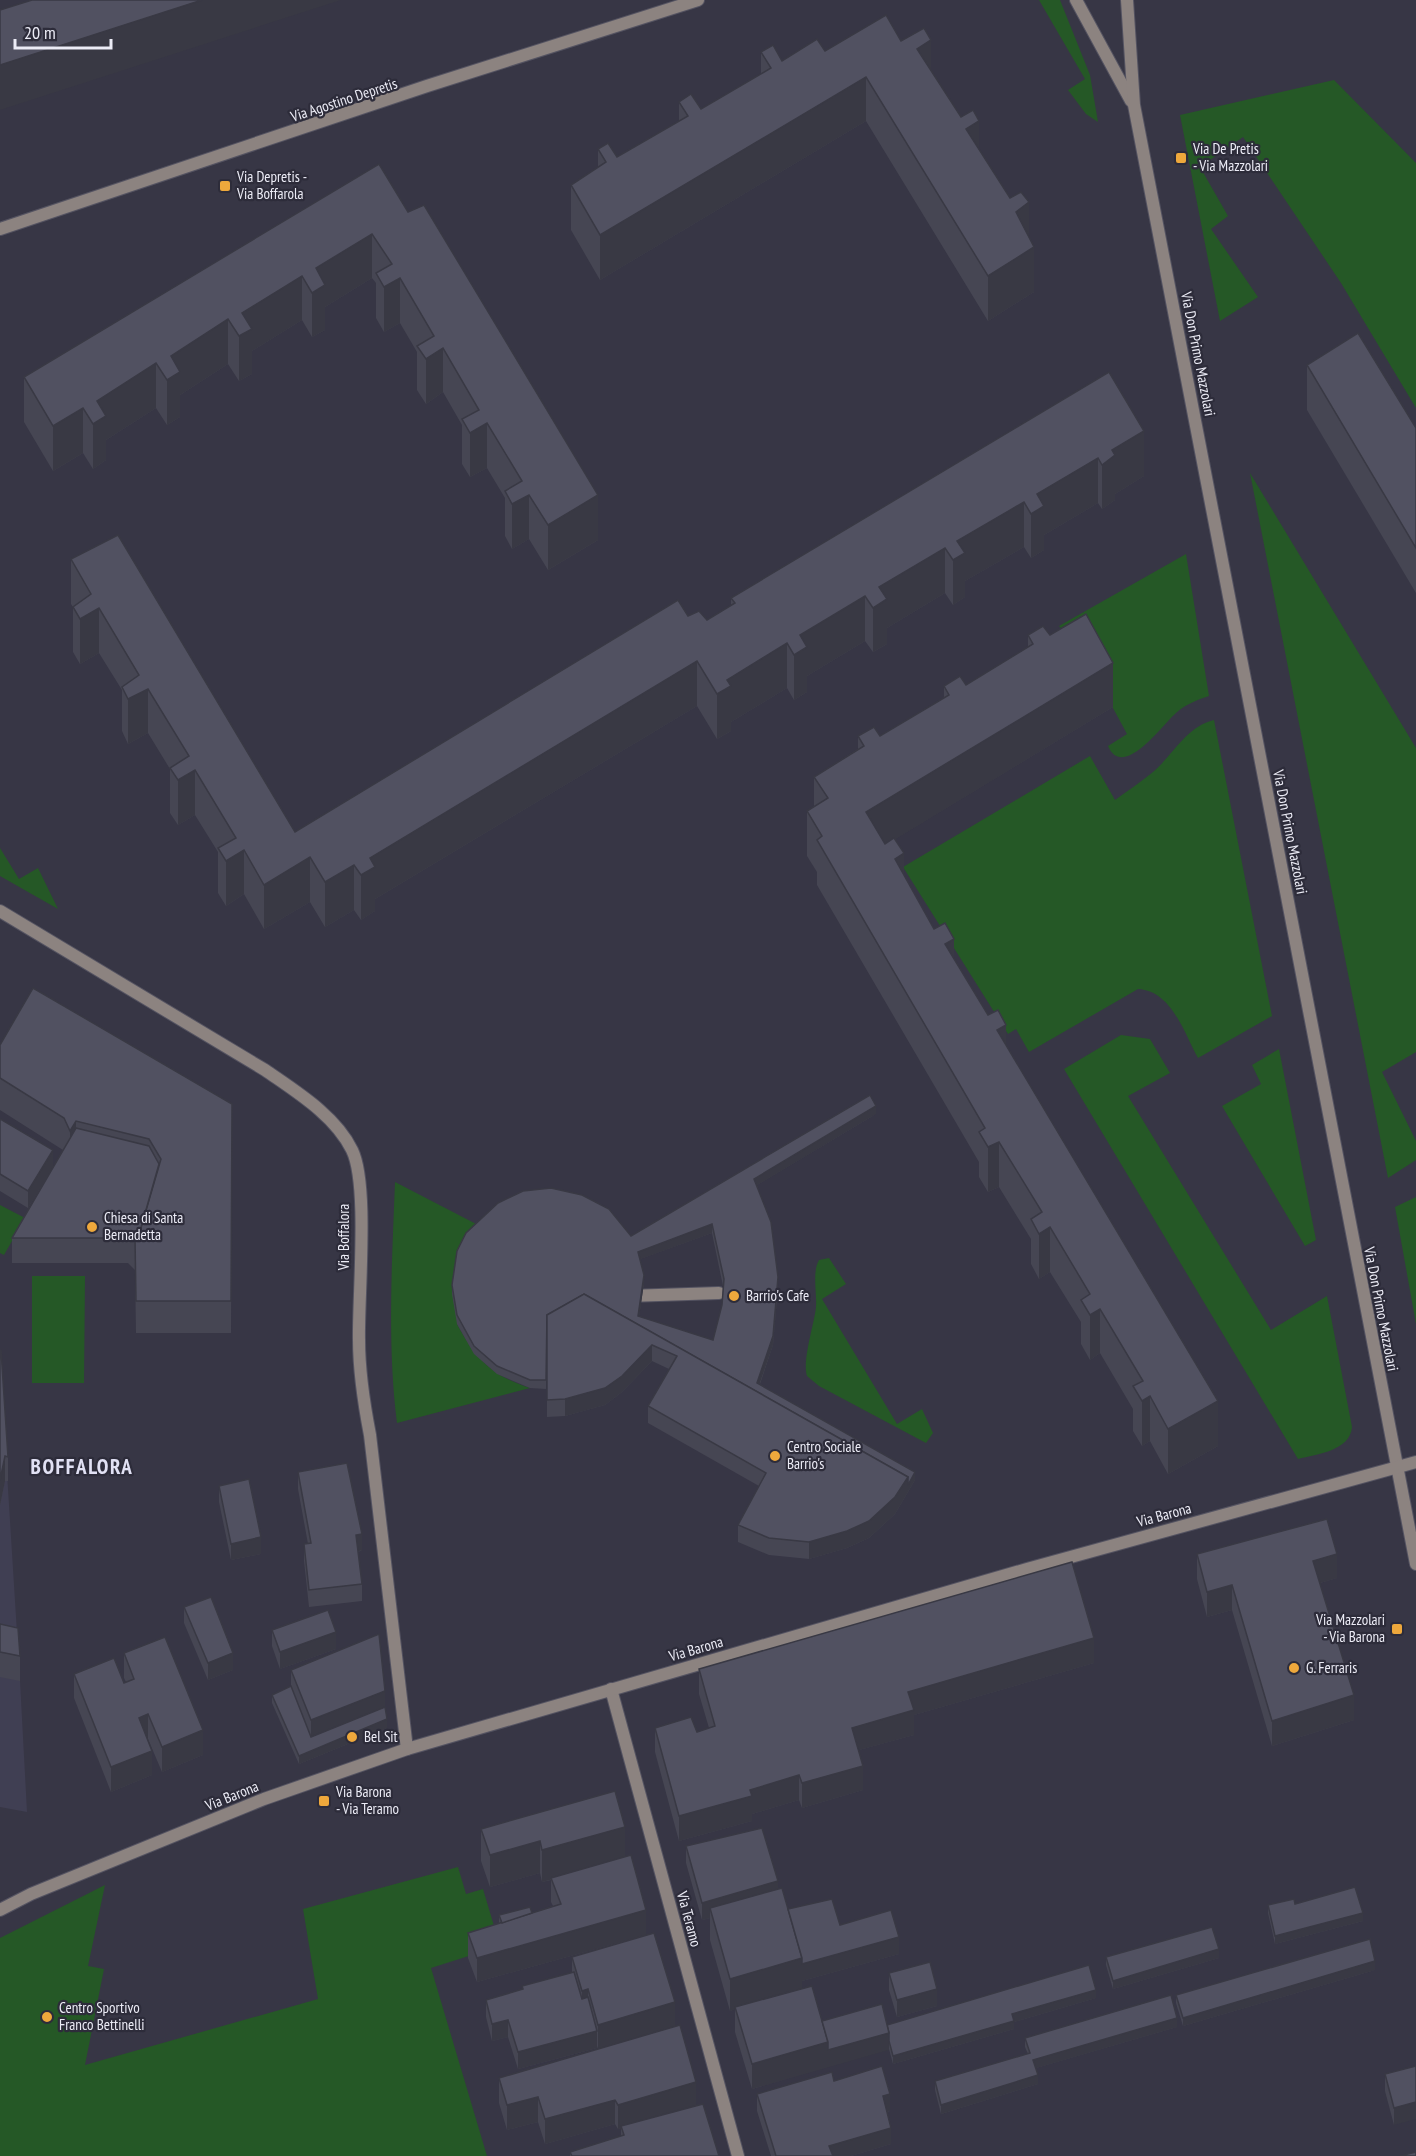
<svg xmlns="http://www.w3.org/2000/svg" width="1416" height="2156" viewBox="0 0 1416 2156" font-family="'PT Sans Narrow',sans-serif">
	<rect width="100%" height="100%" fill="#373645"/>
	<polygon fill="#403f53" points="0,1361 20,1681 27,1812 0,1807"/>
	<g fill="#255826">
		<polygon points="1039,0 1060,0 1090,75 1098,122 1086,114 1068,90 1085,79"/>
		<polygon points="1334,80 1416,163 1416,408 1341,283 1243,137 1200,167 1228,216 1211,229 1258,297 1220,321 1180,115"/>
		<polygon points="1250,473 1416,748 1416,1052 1382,1072 1416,1141 1416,1160 1388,1178"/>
		<path d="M1186,554L1209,696C1197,700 1186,704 1176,713C1163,724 1123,781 1108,746L1127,734L1086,658L1059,626Z"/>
		<path d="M1214,720L1272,1016L1198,1058C1184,1033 1172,991 1138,989L1029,1052L1016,1029L1008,1034L903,867L1090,756L1115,800C1127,791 1141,782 1153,772C1173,755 1187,726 1214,720Z"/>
		<polygon points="0,848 19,879 38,868 58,909 0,876"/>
		<path d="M1121,1035L1150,1039L1170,1073L1128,1096L1271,1330L1327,1296L1352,1427C1350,1451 1317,1454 1298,1459L1064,1069Z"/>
		<polygon points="1279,1049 1316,1240 1305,1246 1222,1106 1261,1084 1252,1065"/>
		<path d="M395,1182L480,1226L457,1324C476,1359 492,1376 530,1388L397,1423C387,1343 392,1262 395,1182Z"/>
		<polygon points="1416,1197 1416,1324 1395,1207"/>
		<polygon points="0,1205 25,1218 4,1255 0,1253"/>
		<path d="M829,1258L846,1284L822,1299L897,1424L922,1409L933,1433L926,1443L819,1386L807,1376C802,1361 814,1325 816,1307C817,1293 812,1272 819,1260Z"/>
		<polygon points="32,1276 85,1276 84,1383 32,1383"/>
		<polygon points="458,1867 466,1894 483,1889 500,1946 431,1968 487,2156 0,2156 0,1938 105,1885 88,1966 104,1969 85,2065 318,1999 303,1909"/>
	</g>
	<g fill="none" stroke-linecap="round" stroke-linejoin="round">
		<g stroke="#545361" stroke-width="14">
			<g id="street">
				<polyline points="1076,0 1131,101"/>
				<polyline points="1127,0 1134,105 1416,1564"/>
				<polyline points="0,229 427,86 698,0"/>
				<path d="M0,911L265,1070C295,1091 335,1115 352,1150C369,1184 358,1297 359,1340C359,1372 364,1404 370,1435L407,1749"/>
				<polyline points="628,1296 719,1293"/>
				<polyline points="611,1689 738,2156"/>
				<polyline points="0,1910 31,1894 264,1799 407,1749 1027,1569 1416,1462"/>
			</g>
		</g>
		<use href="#street" stroke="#8c8380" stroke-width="12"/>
	</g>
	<g fill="#464653" fill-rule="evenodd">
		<polygon points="901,41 931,72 979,149 1029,238 1034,292 988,321 866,121 600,280 571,230 571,185 598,167 598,149 617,157 679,121 679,102 701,109 761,74 761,52 782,61 825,51"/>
		<polygon points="379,164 598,540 548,570 529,539 512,549 505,536 505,498 487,468 470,477 462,464 462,425 443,392 426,404 417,390 417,352 400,323 384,332 376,318 376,283 372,278 325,307 325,330 312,337 302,320 252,351 252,374 239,381 228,364 180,395 180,417 167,425 156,408 106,440 106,460 93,469 83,453 53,471 24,422 24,377"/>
		<polygon points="1307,365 1416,428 1416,593 1307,410"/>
		<polygon points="1109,372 1144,476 1115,494 1115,500 1102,509 1098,503 1044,535 1044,550 1031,558 1024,547 965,581 965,597 953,605 945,593 887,628 887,644 873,652 865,641 807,676 807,692 794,700 787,688 731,722 731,731 717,739 697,706 375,899 375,911 361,920 354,910 325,927 310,902 264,929 244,894 226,906 218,893 218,852 195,815 178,825 170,813 170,769 148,733 128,744 122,731 122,690 99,653 80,664 73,652 73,607 71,604 71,559 295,832 688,616 707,620 731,605 731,598"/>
		<polygon points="1028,635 1113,707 895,839 904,876 934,929 954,959 1006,1045 1218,1446 1168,1474 1150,1441 1142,1446 1133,1431 1133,1409 1100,1353 1090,1360 1081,1344 1081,1322 1050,1272 1039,1279 1031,1264 1031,1239 999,1187 988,1192 979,1177 979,1162 817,885 817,872 807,856 807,811 814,806 814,777 858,749 858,736 880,736 944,698 944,686 966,685 1028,648"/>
		<polygon points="0,1045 232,1104 231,1333 136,1333 135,1270 128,1263 12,1263 12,1238 63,1150 0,1110"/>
		<path d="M876,1114L757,1185L778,1286L773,1345L760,1384L915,1480L895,1514L869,1538L847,1548L809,1559L769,1555L738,1542V1525L759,1486L648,1423V1406L669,1369L652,1361L622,1392L605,1405L565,1416L547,1417V1332L546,1389L530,1388L497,1374L474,1354L457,1324L452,1294V1285L631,1236ZM712,1233L723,1286L722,1305L713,1340L639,1317L644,1283L640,1259Z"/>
		<polygon points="0,1119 53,1167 28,1208 0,1191"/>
		<polygon points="0,1350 8,1457 8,1481 5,1481 0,1505"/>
		<polygon points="298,1472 362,1550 358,1552 362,1584 362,1601 309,1607 304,1561 304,1544 308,1544 298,1489"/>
		<polygon points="219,1486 261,1554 231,1560 219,1502"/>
		<polygon points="1197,1554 1337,1578 1320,1583 1354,1720 1272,1746 1232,1610 1207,1617 1197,1579"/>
		<polygon points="184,1607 233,1670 208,1680 184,1623"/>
		<polygon points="0,1624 20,1656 20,1681 0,1677"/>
		<polygon points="272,1630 336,1649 280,1669 272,1646"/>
		<polygon points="124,1653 203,1755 162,1772 148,1739 152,1775 111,1792 74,1698 74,1674 124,1683 126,1682 124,1678"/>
		<polygon points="1094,1663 914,1715 914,1735 859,1750 863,1790 802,1808 799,1800 752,1814 752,1821 679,1841 655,1752 655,1728 697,1732 709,1728 699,1694 699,1669"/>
		<polygon points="291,1670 385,1707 387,1728 299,1764 272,1703 272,1695 291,1686"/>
		<polygon points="481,1829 625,1856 646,1935 477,1982 468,1958 468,1933 499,1923 499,1915 532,1913 553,1906 551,1902 551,1880 542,1882 540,1873 490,1887 481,1861"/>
		<polygon points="686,1846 778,1889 788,1909 840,1925 899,1954 802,1981 802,1989 822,2021 887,2025 1096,1998 1014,2022 1014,2029 893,2064 889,2049 752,2089 735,2032 735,2009 730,2011 710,1940 710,1918 702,1920 686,1863"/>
		<polygon points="1295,1904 1363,1921 1275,1944 1268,1913 1268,1905"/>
		<polygon points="654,1933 598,2049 597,2046 597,2048 518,2069 508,2037 492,2041 486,2017 486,2000 522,1990 522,1986 572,1973 572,1957"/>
		<polygon points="1106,1957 1219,1958 1113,1989 1106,1965"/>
		<polygon points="1375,1970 1183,2026 1176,2003 1176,1995"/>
		<polygon points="889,1973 937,2006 897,2017 889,1990"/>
		<polygon points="1177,2027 1036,2068 1038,2084 941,2114 935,2090 935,2081 1028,2054 1025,2047 1025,2038"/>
		<polygon points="1416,2066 1394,2125 1385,2091 1385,2074"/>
		<polygon points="499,2078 696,2106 719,2156 570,2156 570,2152 621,2136 621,2128 618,2129 615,2124 545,2144 538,2122 507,2130 499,2103"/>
		<polygon points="834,2081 890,2111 887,2112 891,2144 851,2156 771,2156 757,2111 757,2094"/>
	</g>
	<g fill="#393944">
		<polygon points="202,0 341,0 0,110 0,65"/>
		<polygon points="931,40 931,85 917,49"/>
		<polygon points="866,77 866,121 600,280 600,235"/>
		<polygon points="979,121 979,166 966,129"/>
		<polygon points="1029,202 1029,247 1016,212"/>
		<polygon points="372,234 372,278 325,307 325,330 312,337 312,293 316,268"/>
		<polygon points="1034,247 1034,292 988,321 988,276"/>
		<polygon points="302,276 302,320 252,351 252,374 239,381 239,336 242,313"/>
		<polygon points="400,278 400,323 384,332 384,287"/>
		<polygon points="228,319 228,364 180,395 180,417 167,425 167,380 171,356"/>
		<polygon points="443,348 443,392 426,404 426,359"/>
		<polygon points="156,363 156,408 106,440 106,460 93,469 93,424 97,401"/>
		<polygon points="83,408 83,453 53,471 53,426"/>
		<polygon points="487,423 487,468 470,477 470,433"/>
		<polygon points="1144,431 1144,476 1115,494 1115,500 1102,509 1102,465 1112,450"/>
		<polygon points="1098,458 1098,503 1044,535 1044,550 1031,558 1031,514 1037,494"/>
		<polygon points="529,495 529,539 512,549 512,504"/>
		<polygon points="598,495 598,540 548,570 548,525"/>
		<polygon points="1024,502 1024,547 965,581 965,597 953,605 953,560 957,541"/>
		<polygon points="945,548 945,593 887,628 887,644 873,652 873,608 879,587"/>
		<polygon points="865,596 865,641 807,676 807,692 794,700 794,655 800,635"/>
		<polygon points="99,608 99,653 80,664 80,619"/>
		<polygon points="787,643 787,688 731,722 731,731 717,739 717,694 727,680"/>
		<polygon points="697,661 697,706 375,899 375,911 361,920 361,875 370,858"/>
		<polygon points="1113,663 1113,707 866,857 866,812"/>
		<polygon points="148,689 148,733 128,744 128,699"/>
		<polygon points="195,770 195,815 178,825 178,780"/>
		<polygon points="244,850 244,894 226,906 226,861"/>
		<polygon points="904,853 904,898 895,859"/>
		<polygon points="310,857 310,902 264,929 264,885"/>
		<polygon points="354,865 354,910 325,927 325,882"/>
		<polygon points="954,939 954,984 945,944"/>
		<polygon points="1006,1025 1006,1070 997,1030"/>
		<polygon points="876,1106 876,1114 754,1187 754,1179"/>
		<polygon points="76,1121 76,1153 70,1163 70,1131"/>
		<polygon points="999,1142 999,1187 988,1192 988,1147"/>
		<polygon points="53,1150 53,1167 28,1208 28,1191"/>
		<polygon points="712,1224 712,1233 638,1260 638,1252"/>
		<polygon points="1050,1227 1050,1272 1039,1279 1039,1234"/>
		<polygon points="644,1275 644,1283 638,1325 638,1316"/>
		<polygon points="778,1277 773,1345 757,1391 757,1383"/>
		<polygon points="1100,1309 1100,1353 1090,1360 1090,1315"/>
		<polygon points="652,1345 652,1361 622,1392 605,1405 565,1416 565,1399"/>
		<polygon points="1150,1396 1150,1441 1142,1446 1142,1401"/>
		<polygon points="1218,1401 1218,1446 1168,1474 1168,1429"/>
		<polygon points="5,1456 5,1481 0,1505 0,1480"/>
		<polygon points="915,1472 915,1480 895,1514 869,1538 847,1548 809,1559 809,1542"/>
		<polygon points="362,1534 362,1550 356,1552 356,1535"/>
		<polygon points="261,1537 261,1554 231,1560 231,1544"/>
		<polygon points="1337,1554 1337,1578 1313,1585 1313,1561"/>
		<polygon points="1232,1585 1232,1610 1207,1617 1207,1592"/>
		<polygon points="336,1632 336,1649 280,1669 280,1652"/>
		<polygon points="1094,1638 1094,1663 914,1715 914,1735 852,1752 852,1728 908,1692"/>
		<polygon points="233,1653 233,1670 208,1680 208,1663"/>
		<polygon points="385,1691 385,1715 311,1745 311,1720"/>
		<polygon points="1354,1695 1354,1720 1272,1746 1272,1721"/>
		<polygon points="148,1714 148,1739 139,1743 139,1718"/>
		<polygon points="387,1719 387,1728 299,1764 299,1756"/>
		<polygon points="203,1730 203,1755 162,1772 162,1747"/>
		<polygon points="152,1751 152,1775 111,1792 111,1767"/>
		<polygon points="863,1766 863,1790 802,1808 802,1783"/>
		<polygon points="799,1775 799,1800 752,1814 752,1821 679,1841 679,1816 750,1790"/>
		<polygon points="625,1827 625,1859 542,1882 542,1850"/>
		<polygon points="540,1841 540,1873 490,1887 490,1855"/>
		<polygon points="778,1881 778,1898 710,1908 710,1918 702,1920 702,1903"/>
		<polygon points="646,1910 646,1935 477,1982 477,1958"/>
		<polygon points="1363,1913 1363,1921 1275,1944 1275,1936"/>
		<polygon points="899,1937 899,1954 802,1981 802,1990 730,2011 730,1979 802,1958"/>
		<polygon points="1219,1949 1219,1958 1113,1989 1113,1981"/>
		<polygon points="1375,1961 1375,1970 1183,2026 1183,2018"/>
		<polygon points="588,1989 588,2014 582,2016 582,1991"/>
		<polygon points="937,1989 937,2006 897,2017 897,2000"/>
		<polygon points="1096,1990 1096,1998 1014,2022 1014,2029 893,2064 893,2056 1012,2014"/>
		<polygon points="675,2002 675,2027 598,2049 598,2025"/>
		<polygon points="1177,2018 1177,2027 1033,2069 1033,2060"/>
		<polygon points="508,2020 508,2037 492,2041 492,2024"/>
		<polygon points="597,2031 597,2048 518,2069 518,2052"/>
		<polygon points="889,2033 889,2050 752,2089 752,2064 828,2042"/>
		<polygon points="1038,2075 1038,2084 941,2114 941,2105"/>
		<polygon points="696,2082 696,2106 618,2129 618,2105"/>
		<polygon points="890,2094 890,2111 883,2113 883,2096"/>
		<polygon points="538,2097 538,2122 507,2130 507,2105"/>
		<polygon points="615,2100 615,2124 545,2144 545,2119"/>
		<polygon points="1416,2102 1416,2119 1394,2125 1394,2108"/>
		<polygon points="891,2128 891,2144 851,2156 829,2156 829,2146"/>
	</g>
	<g fill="#515161" stroke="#393944" stroke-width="1.5" fill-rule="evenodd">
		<polygon points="32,0 202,0 0,65 0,10"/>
		<polygon points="886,15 901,41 924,28 931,40 917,49 961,117 973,110 979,121 966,129 1010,198 1021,192 1029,202 1016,212 1034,247 988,276 866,77 600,235 571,185 606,162 598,149 608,143 617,157 688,116 679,102 691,94 701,109 771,68 761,52 773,45 782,61 817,39 825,51"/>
		<polygon points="379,164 408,212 424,205 598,495 548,525 529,495 512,504 505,491 522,481 487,423 470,433 462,419 479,410 443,348 426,359 417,346 434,336 400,278 384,287 376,273 392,264 372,234 316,268 325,285 312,293 302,276 242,313 252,329 239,336 228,319 171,356 180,372 167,380 156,363 97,401 106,416 93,424 83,408 53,426 24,377"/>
		<polygon points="1358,333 1416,428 1416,548 1307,365"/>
		<polygon points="1109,372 1144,431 1112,450 1115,455 1102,465 1098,458 1037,494 1044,506 1031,514 1024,502 957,541 965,553 953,560 945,548 879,587 887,599 873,608 865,596 800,635 807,647 794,655 787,643 727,680 731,686 717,694 697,661 370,858 375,867 361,875 354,865 325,882 310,857 264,885 244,850 226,861 218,848 236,838 195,770 178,780 170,768 189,756 148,689 128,699 122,687 139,675 99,608 80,619 73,607 91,594 71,559 118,535 295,832 678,600 688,616 699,611 707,620 735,603 731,598"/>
		<polygon points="1086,614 1113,663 866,812 885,844 894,838 904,853 895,859 934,929 945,923 954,939 945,944 988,1015 998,1010 1006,1025 997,1030 1218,1401 1168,1429 1150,1396 1142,1401 1133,1386 1143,1381 1100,1309 1090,1315 1081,1300 1090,1294 1050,1227 1039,1234 1031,1219 1042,1212 999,1142 988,1147 979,1132 985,1128 817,840 822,836 807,811 828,798 814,777 864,746 858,736 874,727 880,736 949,695 944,686 960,676 966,685 1033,644 1028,635 1043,626 1050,635"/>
		<polygon points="33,988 232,1104 231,1301 136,1301 135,1238 128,1231 140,1231 161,1159 149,1139 76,1121 70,1131 64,1118 0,1078 0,1045"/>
		<path d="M870,1095L876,1106L754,1179L771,1222L778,1277L773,1336L757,1383L915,1472L908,1485V1477L584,1294L547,1315L546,1380H530L497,1366L474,1346L457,1315L452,1285L457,1251L466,1233L498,1203L523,1191L551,1188L582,1195L609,1209L631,1236ZM712,1224L724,1279L722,1305L713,1340L638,1316L644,1275L638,1252Z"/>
		<polygon points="0,1119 53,1150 28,1191 0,1174"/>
		<polygon points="76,1128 149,1146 159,1164 140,1231 128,1231 128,1238 12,1238"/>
		<polygon points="584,1294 908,1477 895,1497 869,1521 847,1531 809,1542 769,1538 738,1525 766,1473 648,1406 677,1356 652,1345 622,1376 605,1388 565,1399 547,1400 547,1315"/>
		<polygon points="0,1350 1,1350 8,1457 5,1456 0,1480"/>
		<polygon points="347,1463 362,1534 356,1535 362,1584 309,1590 304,1544 311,1543 298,1472"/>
		<polygon points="249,1479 261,1537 231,1544 219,1486"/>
		<polygon points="1327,1519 1337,1554 1313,1561 1354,1695 1272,1721 1232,1585 1207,1592 1197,1554"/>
		<polygon points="1072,1562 1094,1638 908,1692 914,1710 852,1728 863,1766 802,1783 799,1775 750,1790 752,1796 679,1816 655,1728 691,1717 697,1732 715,1726 699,1669"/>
		<polygon points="211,1597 233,1653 208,1663 184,1607"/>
		<polygon points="328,1610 336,1632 280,1652 272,1630"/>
		<polygon points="0,1624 18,1628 20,1656 0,1652"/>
		<polygon points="379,1634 385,1691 311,1720 291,1670"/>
		<polygon points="165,1637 203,1730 162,1747 148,1714 139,1718 152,1751 111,1767 74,1674 114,1658 124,1683 134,1679 124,1653"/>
		<polygon points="291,1686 311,1737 385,1707 387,1719 299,1756 272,1695"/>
		<polygon points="615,1791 625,1827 542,1850 540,1841 490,1855 481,1829"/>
		<polygon points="762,1828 778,1881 702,1903 686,1846"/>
		<polygon points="631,1855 646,1910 477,1958 468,1933 561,1904 551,1878"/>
		<polygon points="1355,1887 1363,1913 1275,1936 1268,1905 1294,1899 1295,1904"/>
		<polygon points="782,1888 802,1958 730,1979 710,1908"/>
		<polygon points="832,1899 840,1925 891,1910 899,1937 802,1964 802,1958 788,1909"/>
		<polygon points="530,1907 532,1913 502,1923 499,1915"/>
		<polygon points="1212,1927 1219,1949 1113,1981 1106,1957"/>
		<polygon points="654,1933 675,2002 598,2025 588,1989 582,1991 572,1957"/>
		<polygon points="1370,1939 1375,1961 1183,2018 1176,1995"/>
		<polygon points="930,1962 937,1989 897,2000 889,1973"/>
		<polygon points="1089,1965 1096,1990 1012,2014 1014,2021 893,2056 889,2041 889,2033 887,2025"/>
		<polygon points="574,1972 582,1999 588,1997 597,2031 518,2052 508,2020 492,2024 486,2000 523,1989 522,1986"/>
		<polygon points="812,1986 828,2042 752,2064 735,2007"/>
		<polygon points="1171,1995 1177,2018 1033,2060 1038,2075 941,2105 935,2081 1030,2053 1025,2038"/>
		<polygon points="882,2004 889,2033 828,2050 828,2042 822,2021"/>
		<polygon points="680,2025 696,2082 618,2105 615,2100 545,2119 538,2097 507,2105 499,2078"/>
		<polygon points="882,2066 890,2094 883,2096 891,2128 829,2146 833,2156 776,2156 757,2094 832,2072 834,2081"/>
		<polygon points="1416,2066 1416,2102 1394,2108 1385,2074"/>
		<polygon points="703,2104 719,2156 572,2156 570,2152 624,2135 621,2126"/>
		<polygon points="1416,2152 1416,2156 1400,2156"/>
	</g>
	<g fill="#eea83c" stroke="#2d2c3a" stroke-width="2">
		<rect x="1175" y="152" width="12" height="12" rx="3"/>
		<rect x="219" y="180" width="12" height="12" rx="3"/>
		<circle cx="92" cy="1227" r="6"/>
		<circle cx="734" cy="1296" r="6"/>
		<circle cx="775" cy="1456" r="6"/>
		<rect x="1391" y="1623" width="12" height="12" rx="3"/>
		<circle cx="1294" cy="1668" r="6"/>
		<circle cx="352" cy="1737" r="6"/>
		<rect x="318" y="1795" width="12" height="12" rx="3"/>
		<circle cx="47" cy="2017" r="6"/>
	</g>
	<g text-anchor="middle" stroke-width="4.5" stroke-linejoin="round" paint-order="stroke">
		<g font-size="15" fill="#ececf6" stroke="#2d2c3a">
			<text transform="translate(344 100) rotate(-18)" y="5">Via Agostino Depretis</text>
			<text transform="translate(1198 354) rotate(79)" y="5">Via Don Primo Mazzolari</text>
			<text transform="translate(1290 832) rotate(79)" y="5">Via Don Primo Mazzolari</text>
			<text transform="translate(344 1237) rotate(-90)" y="5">Via Boffalora</text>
			<text transform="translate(1381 1309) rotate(79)" y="5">Via Don Primo Mazzolari</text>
			<text transform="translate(1164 1515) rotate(-15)" y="5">Via Barona</text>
			<text transform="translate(696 1649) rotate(-16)" y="5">Via Barona</text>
			<text transform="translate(232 1796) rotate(-22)" y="5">Via Barona</text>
			<text transform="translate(689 1919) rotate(75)" y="5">Via Teramo</text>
		</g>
		<g font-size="15" fill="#ececf6" stroke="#2d2c3a" text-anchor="start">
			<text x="1193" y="154">Via De Pretis<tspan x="1193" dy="17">- Via Mazzolari</tspan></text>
			<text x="237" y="182">Via Depretis -<tspan x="237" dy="17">Via Boffarola</tspan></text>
			<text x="104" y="1223">Chiesa di Santa<tspan x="104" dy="17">Bernadetta</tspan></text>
			<text x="746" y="1301">Barrio's Cafe</text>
			<text x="787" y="1452">Centro Sociale<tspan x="787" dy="17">Barrio's</tspan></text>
			<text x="1385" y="1625" text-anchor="end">Via Mazzolari<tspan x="1385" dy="17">- Via Barona</tspan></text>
			<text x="1306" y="1673">G. Ferraris</text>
			<text x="364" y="1742">Bel Sit</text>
			<text x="336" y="1797">Via Barona<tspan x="336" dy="17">- Via Teramo</tspan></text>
			<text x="59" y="2013">Centro Sportivo<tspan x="59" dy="17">Franco Bettinelli</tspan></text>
		</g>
		<g font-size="21" font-weight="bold" letter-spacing="1.5" fill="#e1e1f4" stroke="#2d2c3a">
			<text x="82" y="1474">BOFFALORA</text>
		</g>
	</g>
	<path d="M15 39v9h96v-9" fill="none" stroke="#ececf6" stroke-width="3"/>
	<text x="24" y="39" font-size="18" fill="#ececf6" stroke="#2d2c3a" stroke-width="4.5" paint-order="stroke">20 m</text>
</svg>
